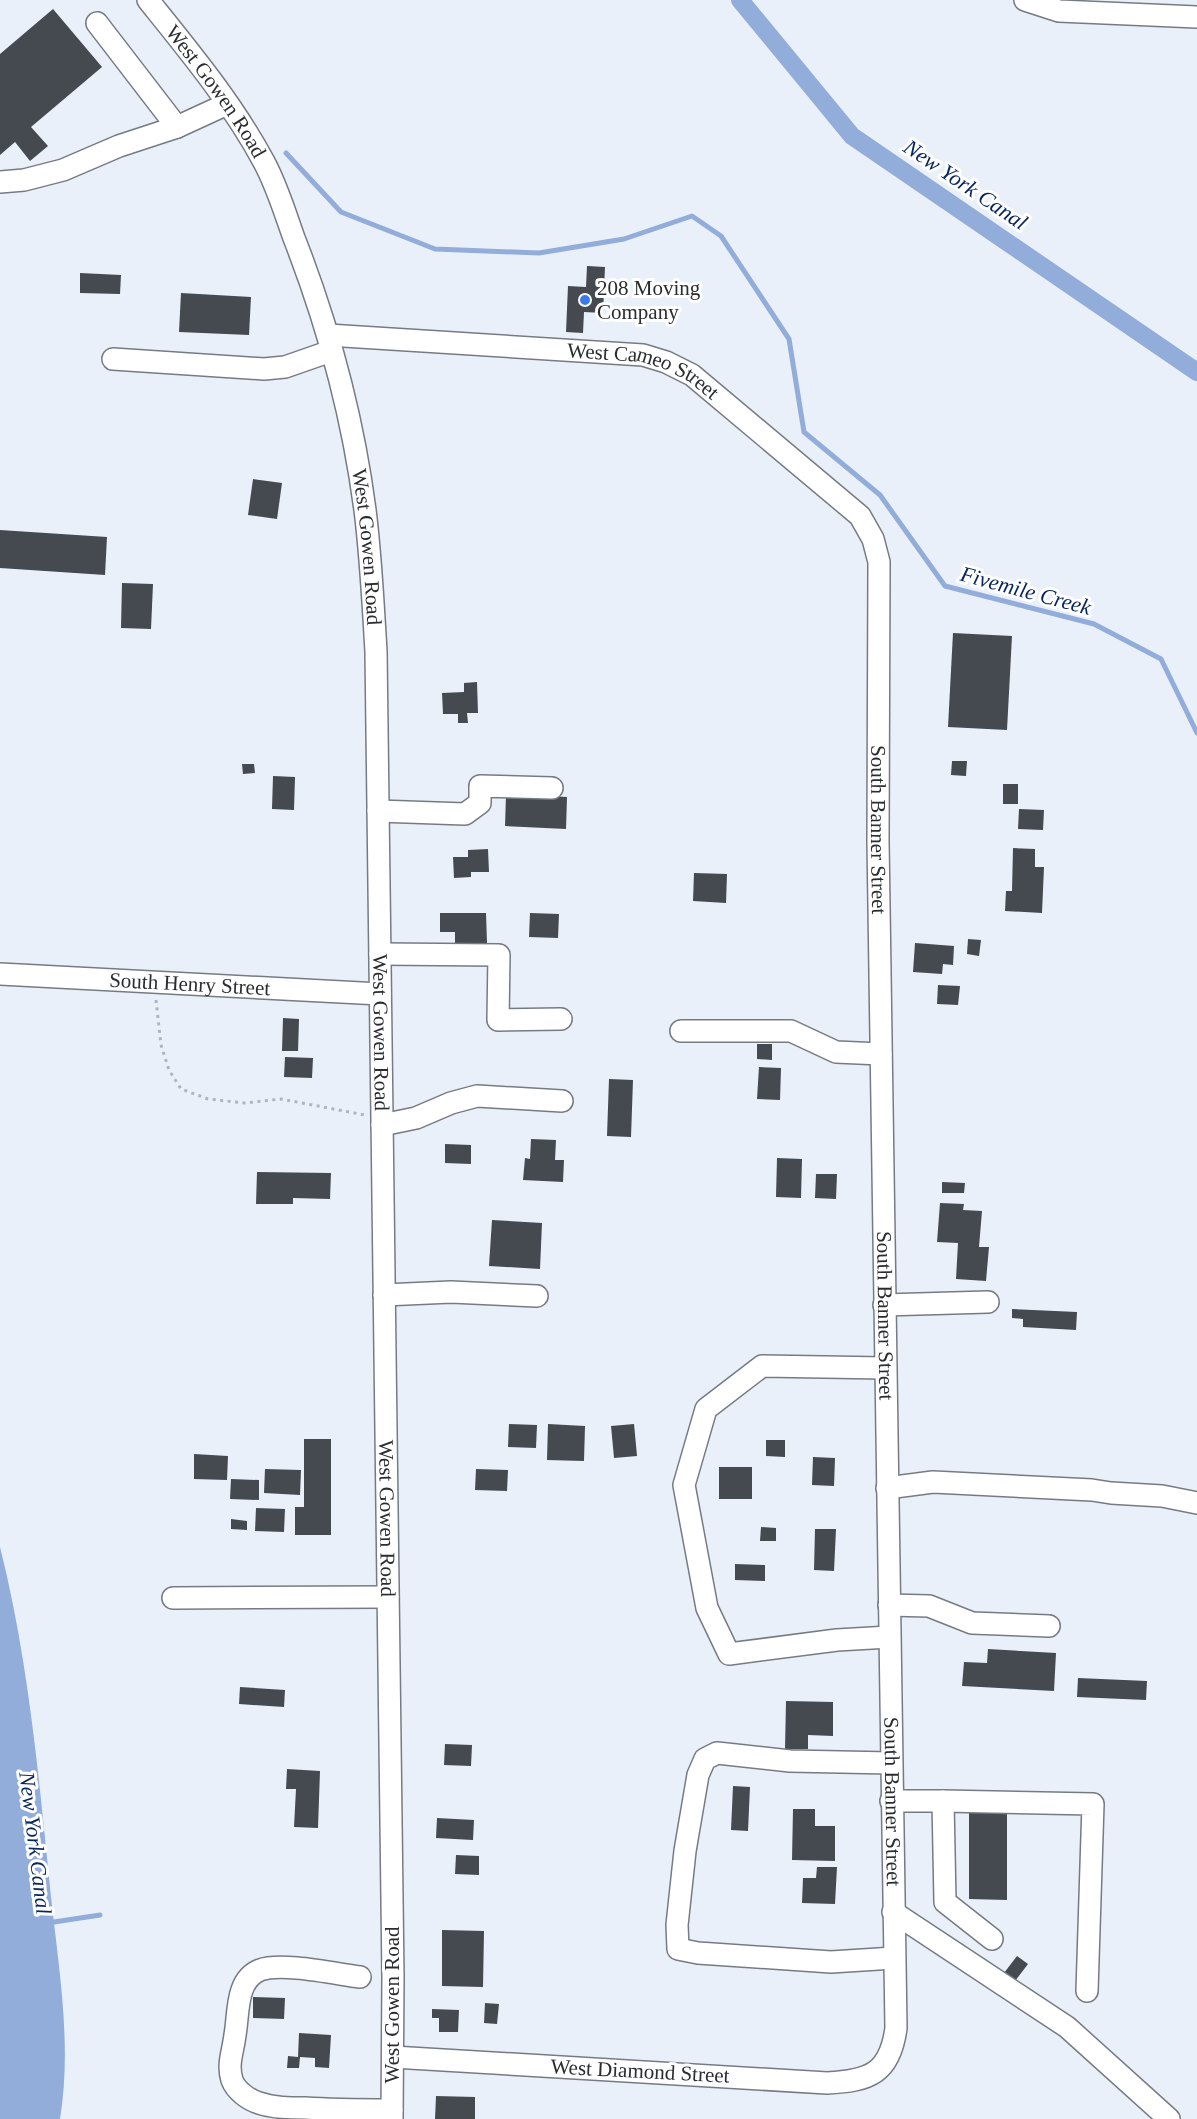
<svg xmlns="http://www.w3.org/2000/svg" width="1197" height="2119" viewBox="0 0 1197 2119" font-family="Georgia,serif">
	<rect width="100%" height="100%" fill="#eaf0f9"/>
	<path fill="#92adda" d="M0,1547C29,1662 39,1780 51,1897C59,1970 72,2046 60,2119H0Z"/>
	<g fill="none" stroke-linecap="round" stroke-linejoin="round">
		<g stroke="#92adda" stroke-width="5">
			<polyline points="286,153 341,212 435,249 539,253 624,239 692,216 721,236 789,339 804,432 880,495 945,586 1094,624 1161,659 1197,733"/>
			<polyline points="54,1922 100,1915"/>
		</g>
		<polyline stroke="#92adda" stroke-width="18" points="740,0 852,136 1197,372"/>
	</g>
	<g fill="#454950">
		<polygon points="53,9 102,67 31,127 48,146 30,161 15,142 0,155 0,54"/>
		<polygon points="587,266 605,267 603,313 584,312 583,333 566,332 568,286 586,287"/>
		<polygon points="80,273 121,275 120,294 80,293"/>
		<polygon points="181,293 251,297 249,335 179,332"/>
		<polygon points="253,479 282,483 277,519 248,515"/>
		<polygon points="0,530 107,537 105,575 0,568"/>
		<polygon points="122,583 153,584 151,629 121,628"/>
		<polygon points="953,633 1012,636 1007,730 948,727"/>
		<polygon points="477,682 478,713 467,713 468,723 458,723 458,714 443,714 442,693 464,692 464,683"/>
		<polygon points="952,761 967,761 966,776 951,775"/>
		<polygon points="242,764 254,764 255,773 243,774"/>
		<polygon points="273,776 295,777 294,810 272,809"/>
		<rect x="1003" y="784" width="15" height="20"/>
		<polygon points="506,794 567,797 566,829 505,826"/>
		<polygon points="1019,809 1044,810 1043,830 1018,829"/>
		<polygon points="1013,848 1035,849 1035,867 1044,867 1042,913 1005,911 1006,891 1012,891"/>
		<polygon points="488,849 489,872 471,872 471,877 454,878 453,857 468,857 468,850"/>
		<polygon points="694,873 727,874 726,903 693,901"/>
		<polygon points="440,913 486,913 487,943 455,944 455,932 440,932"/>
		<polygon points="530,913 559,914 558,938 529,937"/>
		<polygon points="968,939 981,940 979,956 967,954"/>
		<polygon points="915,943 954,946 953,965 943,964 942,974 913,972"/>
		<polygon points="938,985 960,986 958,1005 937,1004"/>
		<polygon points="283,1018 299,1019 298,1051 282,1051"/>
		<polygon points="757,1044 772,1044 772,1060 757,1059"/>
		<polygon points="285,1057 313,1058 312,1078 284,1077"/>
		<polygon points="759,1067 781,1068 780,1100 757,1099"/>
		<polygon points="609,1079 633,1080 631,1137 607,1136"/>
		<polygon points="531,1139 556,1140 555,1160 564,1160 563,1182 523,1180 525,1158 530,1159"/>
		<polygon points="445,1144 471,1145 471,1164 445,1163"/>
		<polygon points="777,1158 802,1159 801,1198 776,1197"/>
		<polygon points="257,1172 331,1173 330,1199 293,1198 293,1204 256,1204"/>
		<polygon points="816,1174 837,1174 836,1199 815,1198"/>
		<polygon points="942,1182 965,1183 964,1193 942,1193"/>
		<polygon points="940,1203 964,1204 963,1210 982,1211 979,1247 989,1247 986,1281 956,1279 958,1243 937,1242"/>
		<polygon points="492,1220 542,1223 540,1269 489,1266"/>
		<polygon points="1012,1309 1077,1312 1076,1330 1023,1327 1023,1319 1012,1318"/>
		<polygon points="509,1424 537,1425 536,1448 508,1447"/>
		<polygon points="548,1424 585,1426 584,1461 547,1460"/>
		<polygon points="634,1424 637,1456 614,1458 611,1426"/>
		<polygon points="304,1439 331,1439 331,1535 295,1535 295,1507 304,1507"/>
		<polygon points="766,1440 785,1440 785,1457 766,1456"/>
		<polygon points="194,1454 228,1456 227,1480 194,1479"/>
		<polygon points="813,1457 835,1458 834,1486 812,1485"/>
		<rect x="719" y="1467" width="33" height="32"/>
		<polygon points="265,1469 301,1470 300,1495 264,1493"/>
		<polygon points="476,1469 508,1470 507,1491 475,1490"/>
		<polygon points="231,1479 259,1480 259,1500 230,1499"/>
		<polygon points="256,1508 285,1509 284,1532 255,1531"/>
		<polygon points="231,1519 247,1521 247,1530 231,1529"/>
		<polygon points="761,1527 776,1528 776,1541 760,1541"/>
		<polygon points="815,1529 836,1529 834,1571 814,1570"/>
		<polygon points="735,1564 765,1565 765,1581 735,1580"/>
		<polygon points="988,1649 1056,1653 1054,1691 962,1686 964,1662 987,1663"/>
		<polygon points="1078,1678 1147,1681 1146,1700 1077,1697"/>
		<polygon points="240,1687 285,1690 284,1707 239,1704"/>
		<polygon points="786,1701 833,1702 833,1736 808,1735 808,1749 785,1749"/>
		<polygon points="445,1744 472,1745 471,1766 444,1765"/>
		<polygon points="287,1769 320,1771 318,1828 294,1827 296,1789 286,1789"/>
		<polygon points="733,1786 750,1787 748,1831 731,1830"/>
		<polygon points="793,1809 815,1809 815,1826 835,1826 835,1861 792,1860"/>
		<polygon points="969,1809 1007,1809 1007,1900 969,1899"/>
		<polygon points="437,1818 474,1820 473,1840 436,1838"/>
		<polygon points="456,1855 479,1856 479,1875 455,1874"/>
		<polygon points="817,1867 837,1867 835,1904 802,1903 803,1878 816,1878"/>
		<polygon points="442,1930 484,1931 483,1987 442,1986"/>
		<polygon points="1017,1956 1028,1964 1015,1981 1004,1973"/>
		<polygon points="253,1997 285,1998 284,2019 253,2018"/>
		<polygon points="485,2003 499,2004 497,2024 484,2023"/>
		<polygon points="432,2009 459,2010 458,2032 439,2032 439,2018 432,2018"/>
		<polygon points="299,2033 331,2035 329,2068 315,2067 315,2058 300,2057 299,2068 287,2068 288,2056 298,2057"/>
		<polygon points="436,2096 475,2097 475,2119 435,2119"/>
	</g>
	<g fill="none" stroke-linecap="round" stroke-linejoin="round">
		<g stroke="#767b83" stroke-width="24">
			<g id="minor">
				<path id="s1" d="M148,0C189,51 233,104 264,162C277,186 285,213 294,238C328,325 353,418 365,510C371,557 373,604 376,651L393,1977L392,2119"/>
				<polyline points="1025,0 1059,11 1197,17"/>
				<polyline points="97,23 177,127"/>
				<polyline points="0,182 24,180 63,170 119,146 177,127 227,104"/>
				<path id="s2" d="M328,335L643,355L666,362L692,375L860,516L873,539L879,562L878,841L896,2028C890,2073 870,2081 827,2083L393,2057"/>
				<polyline points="113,359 264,369 285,367 331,351"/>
				<polyline points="378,811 465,814 480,803 480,786 552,788"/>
				<polyline points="380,954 499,955 498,1020 561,1019"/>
				<path id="s3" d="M0,974L380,994"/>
				<polyline points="681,1031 791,1031 836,1052 881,1054"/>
				<polyline points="382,1125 416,1118 451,1103 477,1096 562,1101"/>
				<polyline points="384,1295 451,1292 537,1296"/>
				<polyline points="884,1305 988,1302"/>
				<polyline points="885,1368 762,1366 706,1409 684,1485 707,1608 729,1654 837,1640 889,1637"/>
				<polyline points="887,1488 933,1482 1092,1490 1111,1493 1162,1496 1197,1503"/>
				<polyline points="173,1598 388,1597"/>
				<polyline points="889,1605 929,1606 972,1623 1049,1626"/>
				<polyline points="891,1763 790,1761 717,1753 705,1759 698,1775 685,1851 677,1925 678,1949 698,1953 831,1962 894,1958"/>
				<polyline points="891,1801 943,1801 945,1902 992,1939"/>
				<polyline points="943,1801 1093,1804 1087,1991"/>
				<polyline points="893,1912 1067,2027 1169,2119"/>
				<path d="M360,1977C336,1974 282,1962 260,1970C235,1980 239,2014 235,2035C233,2052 227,2064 232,2080C236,2091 249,2100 259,2103C274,2108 290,2108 305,2108C334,2110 363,2110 392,2110"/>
			</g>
		</g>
		<polyline stroke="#b0b5bc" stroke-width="3" stroke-dasharray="3 4.5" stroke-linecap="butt" points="156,1000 161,1045 169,1070 181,1089 208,1099 245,1103 281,1099 365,1115"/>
		<use href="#minor" stroke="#fff" stroke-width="21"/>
	</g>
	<circle fill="#3a7ae9" stroke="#fff" stroke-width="2" cx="585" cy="300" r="6"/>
	<g text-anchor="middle" stroke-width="6" stroke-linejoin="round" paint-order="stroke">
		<g font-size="21" fill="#2a2c2f" stroke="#fff">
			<text dy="7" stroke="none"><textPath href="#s1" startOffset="114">West Gowen Road</textPath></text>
			<text dy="7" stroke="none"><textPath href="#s2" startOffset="320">West Cameo Street</textPath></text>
			<text dy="7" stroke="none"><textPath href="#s1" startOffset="600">West Gowen Road</textPath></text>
			<text dy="7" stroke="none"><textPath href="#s2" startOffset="906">South Banner Street</textPath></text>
			<text dy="7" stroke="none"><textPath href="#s3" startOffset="190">South Henry Street</textPath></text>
			<text dy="7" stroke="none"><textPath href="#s1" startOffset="1086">West Gowen Road</textPath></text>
			<text dy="7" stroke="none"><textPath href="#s2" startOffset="1392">South Banner Street</textPath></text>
			<text dy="7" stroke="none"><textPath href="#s1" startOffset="1572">West Gowen Road</textPath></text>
			<text dy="7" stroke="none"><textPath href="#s2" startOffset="1878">South Banner Street</textPath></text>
			<text transform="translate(392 2005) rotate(-90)" y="7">West Gowen Road</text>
			<text transform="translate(640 2071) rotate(3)" y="7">West Diamond Street</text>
		</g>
		<g font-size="21" fill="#2a2c2f" stroke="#fff" text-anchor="start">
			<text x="597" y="295">208 Moving<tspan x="597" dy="24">Company</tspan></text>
		</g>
		<g font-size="22" font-style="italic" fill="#07265b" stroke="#fff">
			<text transform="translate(966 184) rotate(34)" y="8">New York Canal</text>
			<text transform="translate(1026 590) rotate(15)" y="8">Fivemile Creek</text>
			<text transform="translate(36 1843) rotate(83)" y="8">New York Canal</text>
		</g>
	</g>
</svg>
